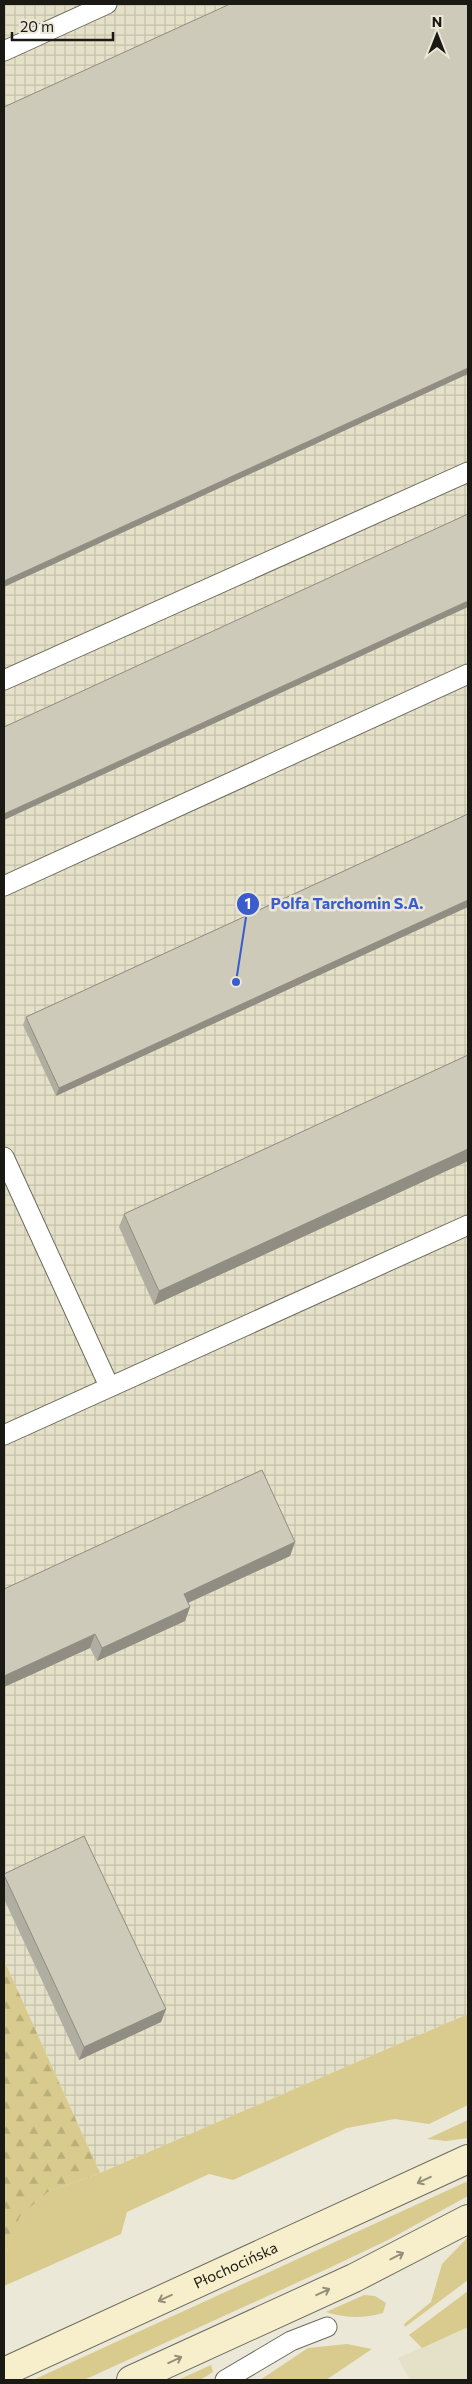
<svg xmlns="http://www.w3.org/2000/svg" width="472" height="2384" viewBox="0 0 472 2384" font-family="Commissioner,sans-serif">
	<defs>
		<pattern id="industrial-grid" width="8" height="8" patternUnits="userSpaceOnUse" patternTransform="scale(1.25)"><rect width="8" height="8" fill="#e5e0c8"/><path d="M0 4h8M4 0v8" fill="none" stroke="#c4c0ab"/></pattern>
		<pattern id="forest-firs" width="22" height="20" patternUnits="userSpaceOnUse" patternTransform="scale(1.25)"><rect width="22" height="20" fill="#d9cb8d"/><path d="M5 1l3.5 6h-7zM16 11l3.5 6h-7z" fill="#baae79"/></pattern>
	</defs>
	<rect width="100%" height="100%" fill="#ebe8d8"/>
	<polygon fill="#e5e0c8" points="468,2327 468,2380 410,2380 398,2358"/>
	<polygon fill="url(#industrial-grid)" points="4,4 468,4 468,2014 100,2173 4,1960"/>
	<g fill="#d9cb8d">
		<polygon points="468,2014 468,2105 429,2124 395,2119 347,2128 233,2180 209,2174 127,2212 121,2234 4,2286 4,2251 7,2250 19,2216 48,2192 100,2173"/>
		<polygon points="468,2120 468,2138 446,2141 427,2139"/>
		<polygon points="468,2181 468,2196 388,2240 329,2268 84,2380 33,2380"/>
		<polygon points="468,2237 468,2280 405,2327 404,2324 431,2302 442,2264"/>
		<polygon points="468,2291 468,2327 422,2348 409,2335"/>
		<path d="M364,2295L375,2296L386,2303L383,2313C362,2319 346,2318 326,2312Z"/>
		<polygon points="347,2344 372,2349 326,2380 260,2380 308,2348"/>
		<polygon points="211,2365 213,2372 200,2380 178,2380"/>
	</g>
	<polygon fill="url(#forest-firs)" points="4,1960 100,2173 48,2192 20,2216 7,2250 4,2251"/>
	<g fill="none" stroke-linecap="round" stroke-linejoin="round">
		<g stroke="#6e6b5d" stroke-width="21">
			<g id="service">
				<polyline points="4,51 107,4"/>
				<polyline points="4,680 468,472"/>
				<polyline points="4,886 468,674"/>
				<polyline points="4,1157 109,1386"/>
				<polyline points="4,1435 468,1225"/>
				<polyline points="225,2380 291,2341 327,2327"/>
			</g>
		</g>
		<g stroke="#6e6b5d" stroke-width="30">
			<g id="secondary">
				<path id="s1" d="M4,2372L468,2159"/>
				<polyline points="131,2380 354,2278 468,2219"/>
			</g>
		</g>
		<use href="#service" stroke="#fff" stroke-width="19"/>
		<use href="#secondary" stroke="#f7efcb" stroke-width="28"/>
	</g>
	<g fill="#b0aea0">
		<polygon points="468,814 56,1096 23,1025 26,1017"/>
		<polygon points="468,1055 468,1161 154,1305 119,1227 124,1214"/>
		<polygon points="295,1542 290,1556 188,1603 190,1607 185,1621 97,1661 90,1648 4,1687 4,1589"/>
		<polygon points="4,1875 166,2009 161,2022 79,2060 4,1899"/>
	</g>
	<g fill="#908d82">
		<polygon points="468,368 468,374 4,587 4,581"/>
		<polygon points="468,601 468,607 4,820 4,814"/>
		<polygon points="468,900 468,907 56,1096 59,1088"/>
		<polygon points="468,1149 468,1161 154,1305 159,1291"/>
		<polygon points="295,1542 290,1556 179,1607 184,1594"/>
		<polygon points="190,1607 185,1621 97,1661 102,1648"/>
		<polygon points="95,1634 90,1648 4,1687 4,1676"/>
		<polygon points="166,2009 161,2022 79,2060 84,2047"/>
	</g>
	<g fill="#cdcaba" stroke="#908d82">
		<polygon points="230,4 468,4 468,368 4,581 4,107"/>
		<polygon points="468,514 468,601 4,814 4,727"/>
		<polygon points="468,814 468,900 59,1088 26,1017"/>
		<polygon points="468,1055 468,1149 159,1291 124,1214"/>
		<polygon points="262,1470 295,1542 184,1594 190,1607 102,1648 95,1634 4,1676 4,1589"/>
		<polygon points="84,1836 166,2009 84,2047 4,1875 4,1874"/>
	</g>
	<defs><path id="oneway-shaft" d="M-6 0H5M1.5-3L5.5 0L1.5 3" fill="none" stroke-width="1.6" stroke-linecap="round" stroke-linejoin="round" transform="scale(1.25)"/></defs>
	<g stroke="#948f78">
		<use href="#oneway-shaft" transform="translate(424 2180) rotate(155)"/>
		<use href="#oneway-shaft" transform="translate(397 2256) rotate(-27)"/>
		<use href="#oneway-shaft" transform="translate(323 2292) rotate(-25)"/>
		<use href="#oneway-shaft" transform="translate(165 2298) rotate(155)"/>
		<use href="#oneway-shaft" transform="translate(175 2360) rotate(-25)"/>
	</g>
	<g text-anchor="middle" stroke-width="5" stroke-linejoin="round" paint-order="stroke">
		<g font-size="15" fill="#1a1913" stroke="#ebe8d8">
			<text dy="5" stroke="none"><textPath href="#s1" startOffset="255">Płochocińska</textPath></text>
		</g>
	</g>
	<path fill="none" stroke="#3a5ccd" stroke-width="2" d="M236 982L248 904"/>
	<g fill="#3a5ccd" stroke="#ebe8d8" stroke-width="2">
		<circle cx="236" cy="982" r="5"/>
		<circle cx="248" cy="904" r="12"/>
	</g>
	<g font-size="15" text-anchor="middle" font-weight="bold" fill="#fff">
		<text x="248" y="909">1</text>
	</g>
	<g font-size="16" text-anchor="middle" font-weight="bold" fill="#3a5ccd" stroke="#ebe8d8" stroke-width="5" stroke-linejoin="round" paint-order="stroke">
		<text x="347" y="909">Polfa Tarchomin S.A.</text>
	</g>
	<rect width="472" height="2384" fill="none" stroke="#1a1913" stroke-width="10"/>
	<g transform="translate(437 35)" stroke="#ebe8d8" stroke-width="4" paint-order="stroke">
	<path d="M0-4L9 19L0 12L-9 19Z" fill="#1a1913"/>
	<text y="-8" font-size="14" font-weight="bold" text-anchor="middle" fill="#1a1913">N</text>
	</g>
	<path d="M12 32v8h101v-8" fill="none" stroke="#1a1913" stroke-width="2.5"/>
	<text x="20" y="32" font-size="15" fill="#1a1913" stroke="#ebe8d8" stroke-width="4" paint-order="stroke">20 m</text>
</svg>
